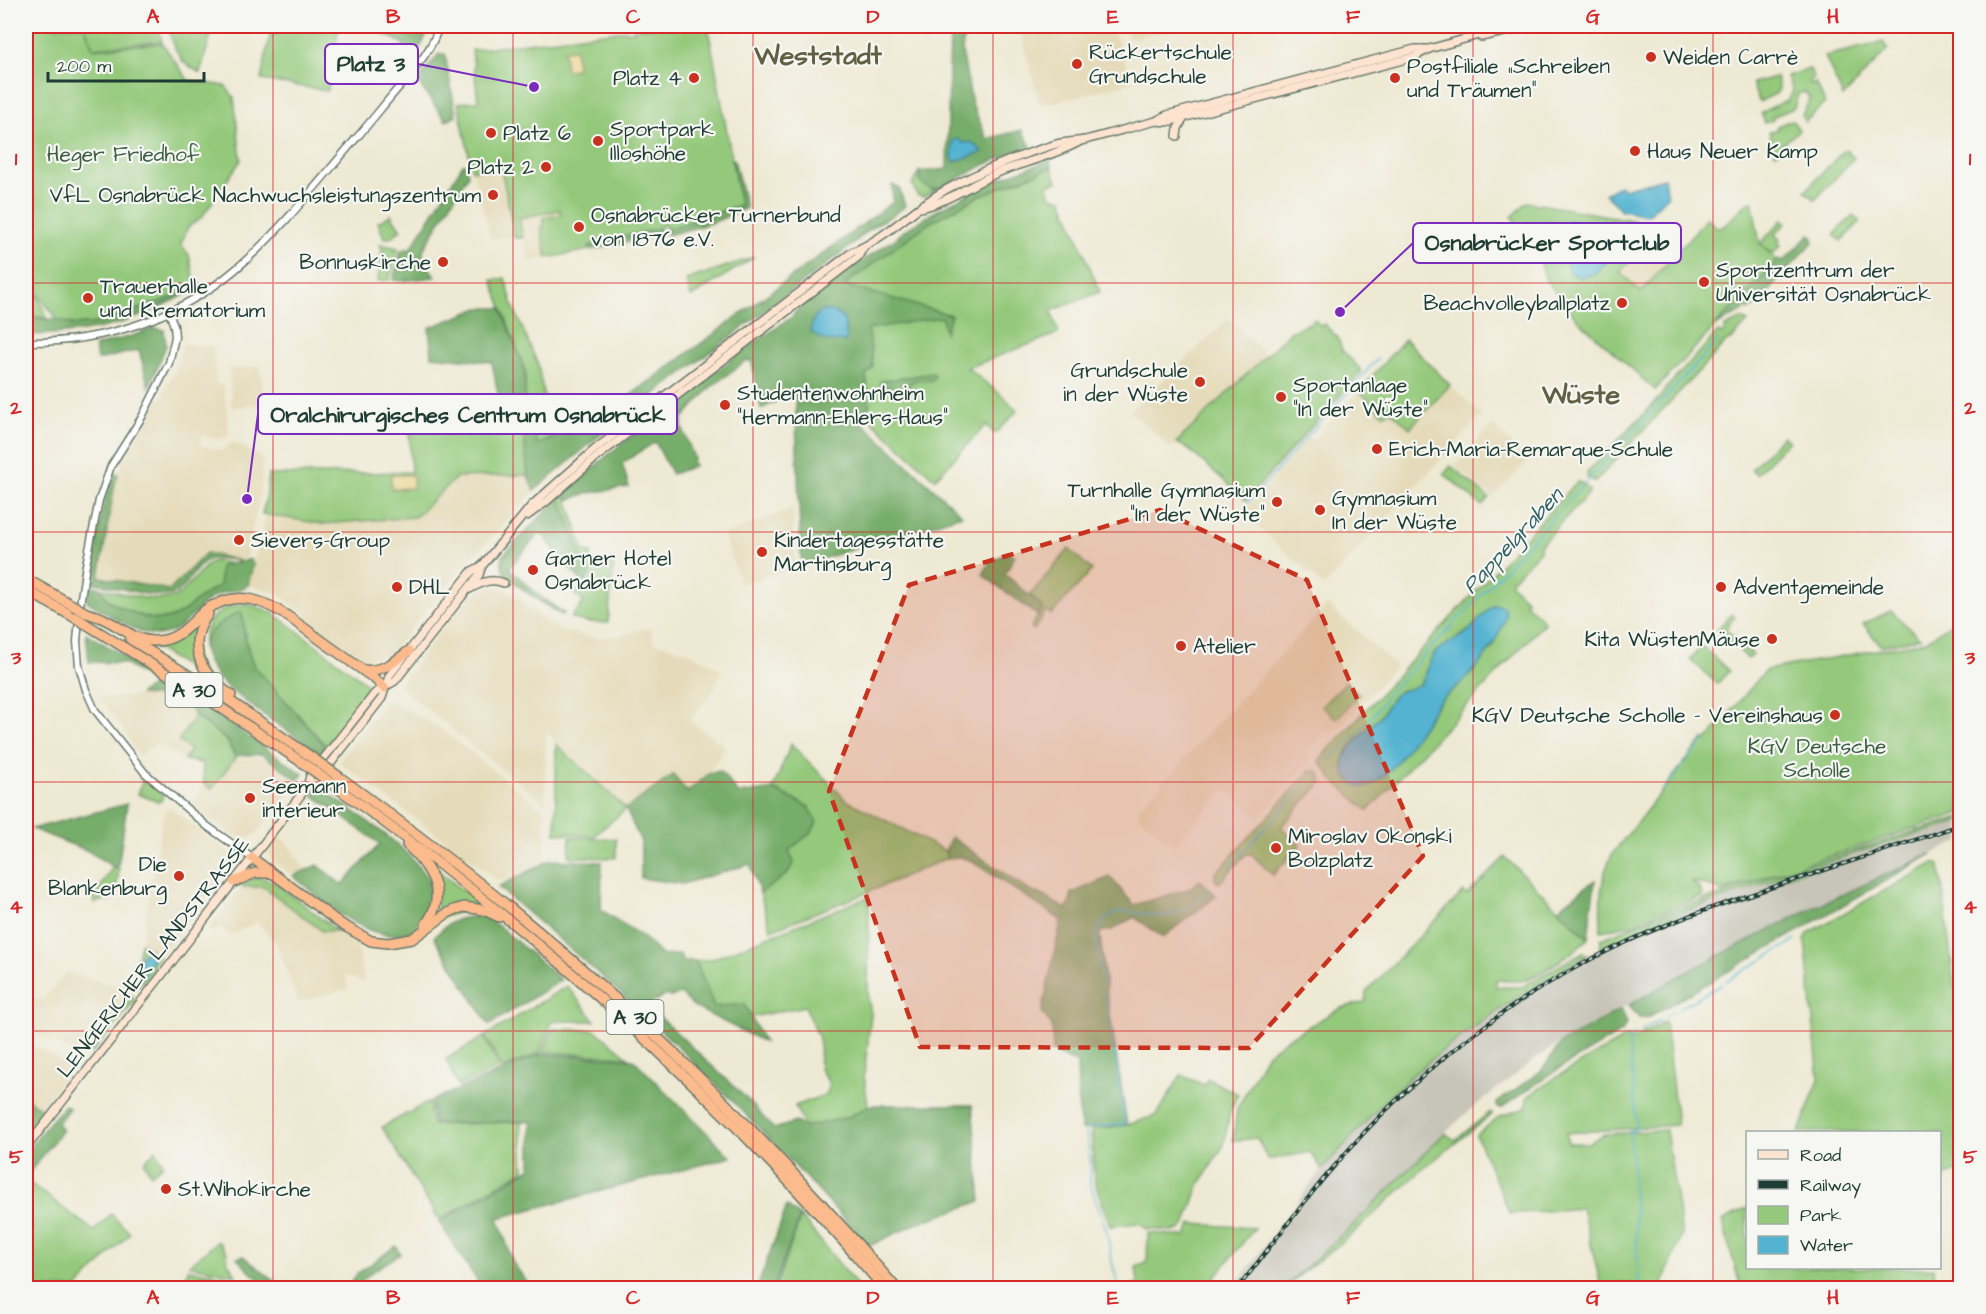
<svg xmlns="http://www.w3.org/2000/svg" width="1986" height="1314" viewBox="0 0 1986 1314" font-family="'Architects Daughter',sans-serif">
	<rect width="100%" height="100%" fill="#f6f6f2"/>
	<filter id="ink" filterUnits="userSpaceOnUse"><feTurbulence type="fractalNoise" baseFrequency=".0167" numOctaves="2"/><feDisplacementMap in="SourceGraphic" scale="12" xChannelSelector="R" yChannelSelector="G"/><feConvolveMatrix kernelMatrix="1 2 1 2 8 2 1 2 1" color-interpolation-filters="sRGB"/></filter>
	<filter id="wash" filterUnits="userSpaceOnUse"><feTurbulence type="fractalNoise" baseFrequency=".008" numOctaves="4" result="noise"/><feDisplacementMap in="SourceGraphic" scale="24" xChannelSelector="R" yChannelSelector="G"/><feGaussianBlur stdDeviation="1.35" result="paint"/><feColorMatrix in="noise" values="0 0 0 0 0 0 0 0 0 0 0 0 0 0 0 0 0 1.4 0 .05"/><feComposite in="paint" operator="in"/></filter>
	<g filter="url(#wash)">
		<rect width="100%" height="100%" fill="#eee9d3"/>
		<g fill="#e5dbba">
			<polygon points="1019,26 1112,26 1132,82 1055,102 1054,101 1040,104"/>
			<polygon points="1125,26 1191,26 1129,38"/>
			<polygon points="501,167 515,238 491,238 472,170"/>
			<polygon points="560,210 561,215 541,228 547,258 528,261 519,218"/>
			<polygon points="1654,237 1674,256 1641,293 1620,273"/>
			<polygon points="1229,319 1266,355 1171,448 1130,411"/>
			<polygon points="183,344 213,346 216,383 223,385 229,432 227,437 215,439 202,436 200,445 222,451 234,442 263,459 261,492 246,556 240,561 206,553 170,590 99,577 115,483 125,456 149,418 159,398 161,398 176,368"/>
			<polygon points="260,366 264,404 232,407 229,369"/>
			<polygon points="1450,385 1482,415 1325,585 1322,585 1243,513 1310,437 1313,439 1359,391 1384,415 1389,410 1410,428"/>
			<polygon points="1492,425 1529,461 1492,497 1454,465"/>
			<polygon points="528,475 534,491 463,567 389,655 361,661 278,593 248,585 266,515 322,524 414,517 457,477"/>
			<polygon points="793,508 795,568 741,584 723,535"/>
			<polygon points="489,586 499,587 508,591 544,619 563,631 599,638 619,636 651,627 653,642 686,651 722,670 713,692 689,720 726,747 711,769 710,773 687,792 673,775 626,809 546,732 545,804 401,688 401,682 460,607 471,596 482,588"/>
			<polygon points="1328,605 1396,666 1332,735 1325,733 1307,753 1310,762 1258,818 1225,789 1174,845 1139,817 1138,809 1326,606"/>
			<polygon points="140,695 178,699 193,710 195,716 177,741 189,749 184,759 156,744 138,756 123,729 100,698"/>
			<polygon points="393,702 441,729 545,811 545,858 501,882 339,762 385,703"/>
			<polygon points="262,757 297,783 255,835 247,838 238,837 228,832 191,804 205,785 212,790 235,759"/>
			<polygon points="169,807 232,855 232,866 158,956 141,943 163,816"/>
			<polygon points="281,835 306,870 292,875 270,859 269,851"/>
			<polygon points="242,887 264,887 322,931 337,931 356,943 365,983 345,975 348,989 298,1002 276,943 257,922 229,936 222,927 212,933 208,929"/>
			<polygon points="66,972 128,989 126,1000 115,1011 88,1051 74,1053 32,1032 35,1020 30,998 43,1000"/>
			<polygon points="36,1046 70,1067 64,1078 41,1109 26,1097 26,1060"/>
		</g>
		<polygon fill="#c7c5b8" points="1960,821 1960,841 1804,912 1689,971 1583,1029 1538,1057 1470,1110 1433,1144 1350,1228 1283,1288 1233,1288 1322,1169 1391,1095 1428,1063 1481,1021 1526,991 1587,955 1659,922 1706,904 1858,852"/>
		<g fill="#94c97b" stroke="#5a8358" stroke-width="1.5" fill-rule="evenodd">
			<polygon points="26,26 84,26 93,49 162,43 188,80 225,86 234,97 241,160 202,217 188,227 181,244 189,255 196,289 99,323 75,325 58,320 38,294 26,275"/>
			<polygon points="85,26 157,26 162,41 93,48"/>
			<polygon points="167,26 221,26 213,27 200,73 183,62 175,48"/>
			<polygon points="272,26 339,26 328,91 261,80"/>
			<polygon points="664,26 708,26 740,205 666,230 665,225 660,226 660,229 598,241 598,244 589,246 590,250 547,258 541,227 544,226 543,218 561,215 560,210 519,218 523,238 515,238 501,168 472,170 458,103 478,101 472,50 627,30 628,32 633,31 633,29"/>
			<polygon points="1883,42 1888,49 1843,97 1825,56"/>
			<polygon points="1810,69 1814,79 1809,82 1811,85 1816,83 1825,103 1805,122 1802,115 1810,99 1807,94 1803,92 1798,94 1794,108 1772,117 1773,120 1765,123 1761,113 1784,101 1785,103 1787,102 1787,100 1793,92 1787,76"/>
			<polygon points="1776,77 1779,88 1777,93 1759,102 1752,83"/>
			<polygon points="1792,120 1799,130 1781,146 1780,151 1775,153 1769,132 1778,129 1777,126"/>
			<polygon points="1845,149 1854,158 1815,200 1805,191"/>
			<polygon points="1052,167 1057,182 1047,185 1051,196 1062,199 1100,292 1051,311 1059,333 967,368 1004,397 1017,411 995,434 986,425 935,479 863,413 869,406 866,375 873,367 868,329 943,316 945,330 950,315 843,285 929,223 981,195"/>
			<polygon points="919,172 920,181 933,190 940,188 923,197 917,195 912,184"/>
			<polygon points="1752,201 1760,244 1783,219 1786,223 1775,235 1780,239 1778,242 1781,245 1773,254 1761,244 1777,261 1655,390 1578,320 1545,279 1539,255 1512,217 1527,202 1655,224 1657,233 1620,272 1641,292 1707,218 1716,227 1724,226 1745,205"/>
			<polygon points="391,215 401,230 390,238 384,238 378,222"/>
			<polygon points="1853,215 1860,222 1841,241 1834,235"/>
			<polygon points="380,244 398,248 398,250 389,280 378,281 382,249"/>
			<polygon points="754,257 691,297 686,280"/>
			<polygon points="26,277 40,300 47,318 26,316"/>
			<polygon points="505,278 513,306 538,365 552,439 537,446 525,398 525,371 492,280"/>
			<polygon points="1314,319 1321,326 1324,324 1338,338 1342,350 1360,369 1360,373 1246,500 1186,447 1176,443 1290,332 1308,324"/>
			<polygon points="1742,319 1748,322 1732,339 1727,341 1595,482 1587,477 1587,472 1661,396 1667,387 1718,332 1721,334 1725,330 1725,327"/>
			<polygon points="1405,339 1450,385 1410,428 1390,410 1384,415 1359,391"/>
			<polygon points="409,425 523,427 528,475 457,477 415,517 322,524 262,514 267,494 268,475 411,472"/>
			<polygon points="1783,436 1789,441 1756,474 1751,469"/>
			<polygon points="1451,466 1489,498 1482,506 1444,474"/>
			<path d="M1577,482L1582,483L1589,490V493L1540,545V551L1511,581V584L1527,600L1525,603L1545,622L1368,811L1329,776L1330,774L1321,764L1320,759ZM1494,605H1499L1494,645L1472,673L1441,700L1414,739L1387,772L1347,752L1382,714L1400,691L1412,689L1419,685L1424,679L1431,659L1453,640L1471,629L1488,610Z"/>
			<polygon points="565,492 584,552 591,553 590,565 595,565 595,570 603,570 604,565 610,560 614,560 608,623 586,622 571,618 584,602 575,595 590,574 582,559 560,497"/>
			<polygon points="1069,549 1092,570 1051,615 1046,611 1034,630 1031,627 1043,608 1030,595"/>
			<path d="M215,561L227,563L221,566C218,573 222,581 218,587C202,593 193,606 179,614C161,625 142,617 125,609C115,605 103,599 101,588C123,593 161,606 180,594L209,563Z"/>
			<path d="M248,604L269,611L287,623L366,683L365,698L326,746L254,666C247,649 244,634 243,616L203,644L204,652C200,621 218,606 248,604Z"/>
			<polygon points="1891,611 1920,638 1881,646 1863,624"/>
			<polygon points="1731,614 1735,617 1725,629 1734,637 1732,640 1737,645 1740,642 1753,655 1748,659 1727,638 1723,638 1716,631"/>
			<path d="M1960,617V813L1723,891L1692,881L1699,888L1703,896L1633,924L1601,931C1600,904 1599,877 1613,853L1703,739L1706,741L1766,670L1926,641Z"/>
			<path d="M196,625C190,651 194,660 209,681L149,644C171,643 179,641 196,625Z"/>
			<polygon points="1702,646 1729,671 1717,684 1690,659"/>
			<polygon points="1346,682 1359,695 1336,719 1322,706"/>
			<polygon points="195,716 227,741 235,758 212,789 204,784 202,763 184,760 190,749 178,741"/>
			<polygon points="556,744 626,809 594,836 556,833"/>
			<polygon points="791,744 846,800 945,851 947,858 866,893 771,930 760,893 787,874 789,850 811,833 809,807 773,789"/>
			<polygon points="1310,771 1316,771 1320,774 1322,782 1281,827 1300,845 1273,875 1251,854 1246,854 1219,883 1215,880 1215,874"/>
			<polygon points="143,779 163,795 162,800 158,802 138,794"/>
			<path d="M1960,817V821L1953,823L1858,852L1705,904L1658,922L1600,949L1601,939C1718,891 1840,855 1960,817Z"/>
			<polygon points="570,837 616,839 616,858 569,857"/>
			<path d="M1505,857L1588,938C1580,949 1533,980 1520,981C1512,982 1504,980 1496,980V987H1522L1583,952L1587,955C1518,996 1449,1039 1391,1095C1367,1119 1345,1145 1322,1169L1310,1152L1268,1160L1257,1138L1233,1141L1237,1109L1266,1055L1287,1039L1341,1008L1365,1002L1366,992L1463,892L1467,895Z"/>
			<polygon points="425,860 482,906 433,920 438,906"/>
			<polygon points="1934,863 1940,865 1960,1033 1960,1171 1940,1178 1940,1132 1799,1132 1819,1079 1805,940 1808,933"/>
			<polygon points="112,868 119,869 115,897 94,903 93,898"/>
			<polygon points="258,877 275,882 337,931 322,931 264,887 242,887 245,882"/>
			<polygon points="866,898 869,899 868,998 871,1014 864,1075 868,1106 849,1117 805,1127 795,1106 827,1094 829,1083 820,1069 819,1038 805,1006 752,1017 744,1004 714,1007 696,961 712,959"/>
			<polygon points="141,943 158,956 149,975 136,987 132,985"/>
			<polygon points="567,986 595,1021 552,1021 540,1053 503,1068 485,1036"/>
			<polygon points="132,996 136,1000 92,1053 90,1052"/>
			<polygon points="1665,1021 1677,1125 1566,1133 1568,1143 1589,1143 1604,1134 1666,1130 1682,1235 1662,1284 1656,1287 1620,1283 1601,1286 1582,1208 1510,1214 1476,1135 1499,1117 1526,1108 1527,1097 1560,1075 1626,1037 1633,1040"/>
			<polygon points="552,1029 595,1030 628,1057 543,1052"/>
			<polygon points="484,1037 500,1068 458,1086 446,1059"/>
			<polygon points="1181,1075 1204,1085 1208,1079 1238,1094 1230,1111 1224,1145 1199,1185 1186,1223 1181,1229 1175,1231 1147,1229 1139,1223 1110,1226 1095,1182 1091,1129 1127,1125 1157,1115"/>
			<polygon points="429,1102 432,1125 521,1122 524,1170 439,1220 382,1127"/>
			<polygon points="1489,1113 1492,1114 1424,1168 1350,1236 1283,1288 1350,1228 1445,1133 1455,1140"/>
			<polygon points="156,1150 163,1164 151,1174 144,1162"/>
			<polygon points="26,1180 94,1231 111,1214 130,1233 77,1288 26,1288 26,1234 32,1226 26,1222"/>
			<polygon points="1747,1208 1748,1268 1934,1268 1936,1288 1741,1288 1722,1221"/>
			<polygon points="801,1217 859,1288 775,1288"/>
			<polygon points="1191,1224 1255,1228 1215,1277 1202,1288 1122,1288 1138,1283 1136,1267 1147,1262 1148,1233 1186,1236"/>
			<polygon points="218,1241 227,1253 227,1261 236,1275 189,1265"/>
			<polygon points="188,1269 254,1283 265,1288 184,1288"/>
		</g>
		<g fill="#77ad6b" stroke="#4b7550" stroke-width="1.5">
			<polygon points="374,26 430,26 422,44 401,71 391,68 389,61 393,54 404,47 404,44 373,29"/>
			<path d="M950,26H965L962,51L972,104L987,139L1022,130L1031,146L988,163L940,188C930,190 927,188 920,181L919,172L947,169Z"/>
			<polygon points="439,54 445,54 456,115 446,121 417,81"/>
			<polygon points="732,159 734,159 746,208 714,222 668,235 666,230 740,205"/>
			<polygon points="1050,160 1052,167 981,195 929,223 844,285 951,315 945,332 942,317 868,329 873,367 866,375 869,406 857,418 962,515 806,564 801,559 795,392 761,409 752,362 747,360 711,387 683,418 682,427 694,458 692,460 694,466 672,474 655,442 622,463 629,487 588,493 567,500 565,492 615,449 737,355 793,316 796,311 866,258 894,240 904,231 936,211 995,180"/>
			<polygon points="463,164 466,164 468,175 423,250 423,260 436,277 402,281 393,280 401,251 412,247"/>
			<path d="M892,185L899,188L905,206C897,214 889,217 880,222C869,228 861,236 852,245L598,437L534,491L528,475L523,427H504L492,362L432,356L429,328L479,308H501L525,371V398L538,445L605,414L893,202Z"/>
			<polygon points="660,229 661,235 590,250 589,246 598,244 597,241"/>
			<polygon points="1810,234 1813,238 1813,242 1753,308 1749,310 1746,308 1741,312 1715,326 1777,261 1779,259 1783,262"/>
			<path d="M196,289C175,300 154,311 132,319C98,332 62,334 26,335V317L58,320L75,325L99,323Z"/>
			<polygon points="154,328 164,330 166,346 149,387 139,350 97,360 95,346 132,336"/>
			<polygon points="933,373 935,376 933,380 913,381 901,394 894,393 890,388 880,384 881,381"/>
			<path d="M114,473H117L118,475L115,483L99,577L170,590L206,553L240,561C230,560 216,556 207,560C193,567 187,591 170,595C152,598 112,586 92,582L89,579L104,503Z"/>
			<path d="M560,497L582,559L590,574L584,583L567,566L543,535H538L509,568L541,597L564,613L562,615C549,608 510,582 503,570C501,565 502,560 503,555Z"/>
			<polygon points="1010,552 1015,556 1005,574 1043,608 1038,616 983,575 990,561"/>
			<path d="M247,560H251L253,565L248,585C238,593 224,590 213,597C199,605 191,619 178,628C156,644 133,629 113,617C103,611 96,608 87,601L88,588L92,586L101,588C103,599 115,605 125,609C142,617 161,625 179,614C193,606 202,593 218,587C222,581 218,573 221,566C231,561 237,566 247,560Z"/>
			<path d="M238,612H241C245,620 243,629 245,637C247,648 250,657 254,666L326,746L320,753C290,732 254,710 226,686C217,677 200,656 204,643C208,628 226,620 238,612Z"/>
			<path d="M86,633L192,698L303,774L298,780L262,754L235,756L228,741L195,716C188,694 158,697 140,695V694L152,686L153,682L124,663L89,662Z"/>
			<polygon points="720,771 739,794 773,789 809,807 817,822 811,833 789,850 794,863 787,874 760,893 750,864 682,884 641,878 641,842 626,809 673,775 687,792 710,773"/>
			<path d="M319,787C351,811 408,844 427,879C434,891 433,907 425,918C389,966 323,900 293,876L318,865L342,885L380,844L313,795Z"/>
			<polygon points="127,804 118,867 112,866 88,851 32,829"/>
			<polygon points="951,837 1032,892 1040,894 1066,909 1070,902 1072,893 1110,877 1134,905 1188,889 1200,880 1217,896 1163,937 1134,917 1110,931 1101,931 1100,936 1106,989 1127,1125 1082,1130 1079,1117 1077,1062 1057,1055 1053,1051 1052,1026 1042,1012 1061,920 970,860 960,857 947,858 945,851"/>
			<polygon points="1932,854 1649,1017 1639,1018 1629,1005 1689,971 1804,912"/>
			<path d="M550,860L602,862L601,910L643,937L662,956L680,954L682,961H696L714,1007L744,1004L764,1042L694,1007L681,994L671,997L667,995L647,1005L745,1097L774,1129L796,1122L805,1127L849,1117L868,1106L877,1105H972L981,1201L913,1225L869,1246C795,1165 720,1085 639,1010C594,968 545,928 498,887Z"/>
			<polygon points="1595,880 1588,938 1558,909"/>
			<path d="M482,916L500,927L561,980L489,1025L434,937C451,920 457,917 482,916Z"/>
			<polygon points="1621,1009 1627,1023 1621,1032 1557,1070 1501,1108 1497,1107 1497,1103 1542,1070 1561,1043"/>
			<polygon points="541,1054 633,1059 731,1157 498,1218 513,1263 531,1288 482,1288 439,1222 531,1168 531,1121 434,1124 431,1101"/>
			<polygon points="26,1097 46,1113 26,1143"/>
			<polygon points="65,1105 69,1108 57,1124 62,1130 26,1177 26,1152 43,1130"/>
			<polygon points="787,1206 800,1217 773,1288 757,1288"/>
			<polygon points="396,1246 400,1254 370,1273 356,1288 346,1288 358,1273"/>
			<path d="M243,1256L282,1287L297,1288C290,1289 283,1290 276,1288C263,1286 244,1267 237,1257Z"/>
		</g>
		<g fill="#eeda9e" stroke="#868c69" stroke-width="1.5">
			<polygon points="575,49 577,69 566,70 564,50"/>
			<polygon points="391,475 413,475 413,488 391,489"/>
		</g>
		<g fill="#53b3d1" stroke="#397882" stroke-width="1.5">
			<polygon points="958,139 964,143 971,142 983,152 954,162 952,157 953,140"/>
			<polygon points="1664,178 1668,195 1648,215 1621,210 1605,194 1621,185 1623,189"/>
			<polygon points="1570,220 1637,232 1595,273 1582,278 1570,273 1558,236 1557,228"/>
			<polygon points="821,311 833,311 844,319 847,338 845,342 826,341 810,332 814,318"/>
			<path d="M1494,605L1503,606C1509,614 1504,623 1500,631C1490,652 1476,670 1459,685C1452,691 1444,696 1438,703C1422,724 1394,778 1368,786C1362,788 1356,786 1351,782C1326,759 1366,732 1380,716C1386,709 1390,700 1396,694C1404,688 1414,690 1421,683C1428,674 1428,662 1434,654C1442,644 1455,641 1465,634C1476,626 1482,613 1494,605Z"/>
			<polygon points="146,951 153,954 153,958 140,980 138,981 136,979 141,956"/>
		</g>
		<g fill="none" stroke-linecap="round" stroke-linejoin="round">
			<g stroke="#53b3d1" stroke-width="1.5">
				<polyline points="1248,503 1378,358"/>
				<polyline points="1701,744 1704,740"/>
				<polyline points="1688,759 1699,746"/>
				<path d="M1328,760C1350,742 1372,721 1386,696L1718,341"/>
				<polyline points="1681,768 1686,762"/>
				<polyline points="1674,777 1680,770"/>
				<polyline points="1669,783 1673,778"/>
				<polyline points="1663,790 1668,785"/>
				<polyline points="1229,867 1308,782"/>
				<polyline points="1765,958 1796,940"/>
				<polyline points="1726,981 1762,960"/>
				<polyline points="1103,986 1105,979 1101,975 1096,936 1104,920 1113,914 1122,911 1161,916 1173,914 1184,910 1193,905 1209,889"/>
				<polyline points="1105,993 1125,1124 1088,1128 1086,1131 1091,1166 1090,1183 1107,1232 1112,1262 1119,1288"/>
				<polyline points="1678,1009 1722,984"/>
				<polyline points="1665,1017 1674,1011"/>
				<polyline points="1641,1031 1661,1019"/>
				<polyline points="1636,1034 1629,1038 1637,1129 1630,1131 1639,1283"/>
			</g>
		</g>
	</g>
	<g filter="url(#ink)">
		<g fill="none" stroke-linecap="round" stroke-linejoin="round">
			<g stroke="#67796c" stroke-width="9">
				<g id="tertiary">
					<polyline points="169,312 174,326 175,337 169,363 142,417 111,466 99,500 86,565 81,598 77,641 79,666 86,690 95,710 145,773 207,826 252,858"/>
					<path d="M26,342C102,343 177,319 236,269C281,231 320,180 359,135C373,119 386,102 400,86C416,67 432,50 439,26"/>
				</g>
			</g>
			<g stroke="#67796c" stroke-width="10">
				<g id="secondary">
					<polyline points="1481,37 1532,26"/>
					<polyline points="1156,121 1167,115 1415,49 1429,49"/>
					<polyline points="1177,136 1178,128 1184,118"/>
					<path d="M921,208C947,202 972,184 997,173C1024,162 1053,156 1079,142"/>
					<polyline points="527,516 546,502 598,456 858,257 863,248"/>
					<path d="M470,589C482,582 491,578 504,583"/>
					<path d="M307,787L310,776L375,693L395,681L479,575L482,566L532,505L594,450L852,252C887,238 914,207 947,189C981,171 1017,156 1053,145C1064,141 1074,142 1085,140C1109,134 1132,127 1156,121L1167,122L1414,57L1429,49L1511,26"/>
					<polyline points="26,1148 165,971 307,787 317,781 382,698 389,676 472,571 482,566"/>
				</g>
			</g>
			<g stroke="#67796c" stroke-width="12">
				<g id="motorway">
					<polyline points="26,579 74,606"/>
					<polyline points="26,590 74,617"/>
					<path d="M86,613C92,615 99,616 104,619C121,627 135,641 155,641C178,641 189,625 204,611C208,607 212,606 217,604C241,592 264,601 286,615L375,679L384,688"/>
					<path d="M208,614C185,645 201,675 231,695"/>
					<polyline points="86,624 211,701 300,761"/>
					<polyline points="130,639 227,699 304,752"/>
					<path d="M363,670C383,672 394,662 409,651"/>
					<path d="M342,779C401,822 459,866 515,912C653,1025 780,1153 896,1288"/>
					<path d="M335,786C536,931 724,1099 884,1288"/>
					<path d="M407,845C430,867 449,893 426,924"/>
					<polyline points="252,858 341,924 371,941 388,943 412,939 446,914 454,910 464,907 484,910 499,917"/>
					<polyline points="234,882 255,873 271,873"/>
				</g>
			</g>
			<use href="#tertiary" stroke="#fff" stroke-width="6"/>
			<use href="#secondary" stroke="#fde4d1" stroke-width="7"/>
			<use href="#motorway" stroke="#fbbb8d" stroke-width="9"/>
			<g stroke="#1f3d34" stroke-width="4">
				<path id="rail" d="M1238,1288C1290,1221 1340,1152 1402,1095C1466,1035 1539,983 1618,946C1677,918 1739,898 1801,878C1854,860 1907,843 1960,825"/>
			</g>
			<use href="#rail" stroke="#f6f6f2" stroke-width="1.5" stroke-dasharray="4.5" stroke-linecap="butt"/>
			<g stroke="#67796c" stroke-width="12" stroke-linecap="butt">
				<g id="motorway-bridge">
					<polyline points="74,606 86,613"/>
					<polyline points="74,617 86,624"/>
					<polyline points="304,752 342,779"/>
					<polyline points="300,761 335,786"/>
				</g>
			</g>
			<use href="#motorway-bridge" stroke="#fbbb8d" stroke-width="9"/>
		</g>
	</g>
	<path fill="#c8321e" fill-opacity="0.2" stroke="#c8321e" stroke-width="4.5" stroke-dasharray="12 8" stroke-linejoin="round" d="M1160,510L1307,580L1423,856L1249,1048L920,1047L829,791L909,585Z"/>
	<path fill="none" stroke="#d62828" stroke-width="1.5" stroke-opacity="0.55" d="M273,26V1288M513,26V1288M753,26V1288M993,26V1288M1233,26V1288M1473,26V1288M1713,26V1288M26,283H1960M26,532H1960M26,782H1960M26,1031H1960"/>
	<g fill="#c8321e" stroke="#f6f6f2" stroke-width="2">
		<circle cx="1651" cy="57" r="6"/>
		<circle cx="1077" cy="64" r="6"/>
		<circle cx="694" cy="78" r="6"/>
		<circle cx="1395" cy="78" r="6"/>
		<circle cx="491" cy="133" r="6"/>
		<circle cx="598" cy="141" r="6"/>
		<circle cx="1635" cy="151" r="6"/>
		<circle cx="546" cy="167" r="6"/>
		<circle cx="493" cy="195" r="6"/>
		<circle cx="579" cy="227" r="6"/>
		<circle cx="443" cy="262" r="6"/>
		<circle cx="1704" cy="282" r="6"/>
		<circle cx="88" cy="298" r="6"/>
		<circle cx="1622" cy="303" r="6"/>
		<circle cx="1200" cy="382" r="6"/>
		<circle cx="1281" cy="397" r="6"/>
		<circle cx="725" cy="405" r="6"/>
		<circle cx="1377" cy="449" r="6"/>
		<circle cx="1277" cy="502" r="6"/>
		<circle cx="1320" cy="510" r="6"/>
		<circle cx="239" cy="540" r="6"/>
		<circle cx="762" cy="552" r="6"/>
		<circle cx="533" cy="570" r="6"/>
		<circle cx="397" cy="587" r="6"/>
		<circle cx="1721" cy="587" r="6"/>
		<circle cx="1772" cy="639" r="6"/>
		<circle cx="1181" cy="646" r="6"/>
		<circle cx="1835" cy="715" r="6"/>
		<circle cx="250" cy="798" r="6"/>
		<circle cx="1276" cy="848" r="6"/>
		<circle cx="179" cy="876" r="6"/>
		<circle cx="166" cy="1189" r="6"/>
	</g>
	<g text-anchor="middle" stroke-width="4.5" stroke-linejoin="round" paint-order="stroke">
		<g fill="#f6f6f2" stroke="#60746d" stroke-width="1.5">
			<rect x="165.5" y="673" width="57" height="34" rx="4.5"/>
			<rect x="606.5" y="1000" width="57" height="34" rx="4.5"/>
		</g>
		<g font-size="20" font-weight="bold" fill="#1f3d34">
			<text x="194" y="697">A 30</text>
			<text x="635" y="1024">A 30</text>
		</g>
		<g font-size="21" fill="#1f3d34" stroke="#f6f6f2" text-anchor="start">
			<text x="1089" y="59">Rückertschule<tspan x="1089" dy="24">Grundschule</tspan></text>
			<text x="1663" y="64">Weiden Carrè</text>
			<text x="1407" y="73">Postfiliale „Schreiben<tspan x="1407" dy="24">und Träumen“</tspan></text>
			<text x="682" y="85" text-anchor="end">Platz 4</text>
			<text x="610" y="136">Sportpark<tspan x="610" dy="24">Illoshöhe</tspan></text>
			<text x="503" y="140">Platz 6</text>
			<text x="1647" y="158">Haus Neuer Kamp</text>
			<text x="534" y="174" text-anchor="end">Platz 2</text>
			<text x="481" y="202" text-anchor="end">VfL Osnabrück Nachwuchsleistungszentrum</text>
			<text x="591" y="222">Osnabrücker Turnerbund<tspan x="591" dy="24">von 1876 e.V.</tspan></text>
			<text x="431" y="269" text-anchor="end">Bonnuskirche</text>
			<text x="1716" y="277">Sportzentrum der<tspan x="1716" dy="24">Universität Osnabrück</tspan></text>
			<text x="100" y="293">Trauerhalle<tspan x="100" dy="24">und Krematorium</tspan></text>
			<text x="1610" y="310" text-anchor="end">Beachvolleyballplatz</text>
			<text x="1188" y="377" text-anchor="end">Grundschule<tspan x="1188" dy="24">in der Wüste</tspan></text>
			<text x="1293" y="392">Sportanlage<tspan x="1293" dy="24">"In der Wüste"</tspan></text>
			<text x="737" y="400">Studentenwohnheim<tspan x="737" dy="24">"Hermann-Ehlers-Haus"</tspan></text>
			<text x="1389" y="456">Erich-Maria-Remarque-Schule</text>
			<text x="1265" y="497" text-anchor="end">Turnhalle Gymnasium<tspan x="1265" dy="24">"In der Wüste"</tspan></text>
			<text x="1332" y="505">Gymnasium<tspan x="1332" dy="24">In der Wüste</tspan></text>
			<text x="251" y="547">Sievers-Group</text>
			<text x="774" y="547">Kindertagesstätte<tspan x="774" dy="24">Martinsburg</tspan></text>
			<text x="545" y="565">Garner Hotel<tspan x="545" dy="24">Osnabrück</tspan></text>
			<text x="409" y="594">DHL</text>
			<text x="1733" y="594">Adventgemeinde</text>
			<text x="1760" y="646" text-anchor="end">Kita WüstenMäuse</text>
			<text x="1193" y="653">Atelier</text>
			<text x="1823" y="722" text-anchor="end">KGV Deutsche Scholle - Vereinshaus</text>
			<text x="262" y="793">Seemann<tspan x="262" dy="24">interieur</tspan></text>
			<text x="1288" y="843">Miroslav Okonski<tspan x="1288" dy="24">Bolzplatz</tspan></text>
			<text x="167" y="871" text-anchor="end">Die<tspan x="167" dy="24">Blankenburg</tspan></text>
			<text x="178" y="1196">St.Wihokirche</text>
		</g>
		<g font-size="21" fill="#3c6046" stroke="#f6f6f2">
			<text x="123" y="161">Heger Friedhof</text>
			<text x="1817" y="753">KGV Deutsche<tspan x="1817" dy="24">Scholle</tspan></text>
		</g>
		<g font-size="21" fill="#1f3d34" stroke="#f6f6f2">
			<text transform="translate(153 957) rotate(-52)" y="7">LENGERICHER LANDSTRASSE</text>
		</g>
		<g font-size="22" font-style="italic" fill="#2f6063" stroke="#f6f6f2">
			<text transform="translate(1512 540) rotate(-47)" y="8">Pappelgraben</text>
		</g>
		<g font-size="27" font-weight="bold" fill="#5f6142" stroke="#f6f6f2">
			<text x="818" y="64">Weststadt</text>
			<text x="1581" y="403">Wüste</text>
		</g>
	</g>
	<path fill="none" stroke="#7b2cbf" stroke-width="2" d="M534 87L418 64M1340 312L1413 243M247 499L258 414"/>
	<g fill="#7b2cbf" stroke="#f6f6f2" stroke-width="2">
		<circle cx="534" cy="87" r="6"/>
		<circle cx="1340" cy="312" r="6"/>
		<circle cx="247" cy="499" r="6"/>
	</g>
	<g fill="#f6f6f2" stroke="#7b2cbf" stroke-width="2">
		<rect x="325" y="44" width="93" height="40" rx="6"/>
		<rect x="1413" y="223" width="268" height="40" rx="6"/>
		<rect x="258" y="394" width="419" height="40" rx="6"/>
	</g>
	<g font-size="22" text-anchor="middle" font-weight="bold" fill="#1f3d34">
		<text x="371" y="71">Platz 3</text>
		<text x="1547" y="250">Osnabrücker Sportclub</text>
		<text x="468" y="422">Oralchirurgisches Centrum Osnabrück</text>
	</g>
	<rect width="1986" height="1314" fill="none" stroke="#f6f6f2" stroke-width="66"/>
	<rect x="1746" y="1131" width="195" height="138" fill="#f6f6f2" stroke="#a0aca6" stroke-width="1.5"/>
	<rect x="1758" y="1150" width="30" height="9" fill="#fde4d1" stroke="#a0aca6" stroke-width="1.5"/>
	<text x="1800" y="1161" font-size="18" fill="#1f3d34">Road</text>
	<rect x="1758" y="1180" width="30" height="9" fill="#1f3d34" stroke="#a0aca6" stroke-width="1.5"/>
	<text x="1800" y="1191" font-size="18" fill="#1f3d34">Railway</text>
	<rect x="1758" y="1206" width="30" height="18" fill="#94c97b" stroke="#a0aca6" stroke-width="1.5"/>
	<text x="1800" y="1221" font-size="18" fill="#1f3d34">Park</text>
	<rect x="1758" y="1236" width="30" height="18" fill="#53b3d1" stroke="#a0aca6" stroke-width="1.5"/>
	<text x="1800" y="1251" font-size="18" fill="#1f3d34">Water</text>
	<path d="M48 72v9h156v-9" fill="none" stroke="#1f3d34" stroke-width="3"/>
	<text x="57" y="72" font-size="18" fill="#1f3d34" stroke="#f6f6f2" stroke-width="4.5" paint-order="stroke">200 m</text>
	<rect x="33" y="33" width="1920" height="1248" fill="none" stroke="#d62828" stroke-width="2"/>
	<g font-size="20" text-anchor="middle" font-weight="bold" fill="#d62828">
		<text x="153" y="23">A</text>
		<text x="393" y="23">B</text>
		<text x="633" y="23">C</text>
		<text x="873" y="23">D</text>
		<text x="1113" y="23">E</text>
		<text x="1353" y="23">F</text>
		<text x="1593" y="23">G</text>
		<text x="1833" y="23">H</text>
		<text x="16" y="165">1</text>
		<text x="1970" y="165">1</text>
		<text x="16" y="414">2</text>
		<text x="1970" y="414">2</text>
		<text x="16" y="664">3</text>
		<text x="1970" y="664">3</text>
		<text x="16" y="913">4</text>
		<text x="1970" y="913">4</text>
		<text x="16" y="1163">5</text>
		<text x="1970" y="1163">5</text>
		<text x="153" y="1304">A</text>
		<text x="393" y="1304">B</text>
		<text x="633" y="1304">C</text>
		<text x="873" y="1304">D</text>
		<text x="1113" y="1304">E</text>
		<text x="1353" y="1304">F</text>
		<text x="1593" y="1304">G</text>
		<text x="1833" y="1304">H</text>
	</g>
</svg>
